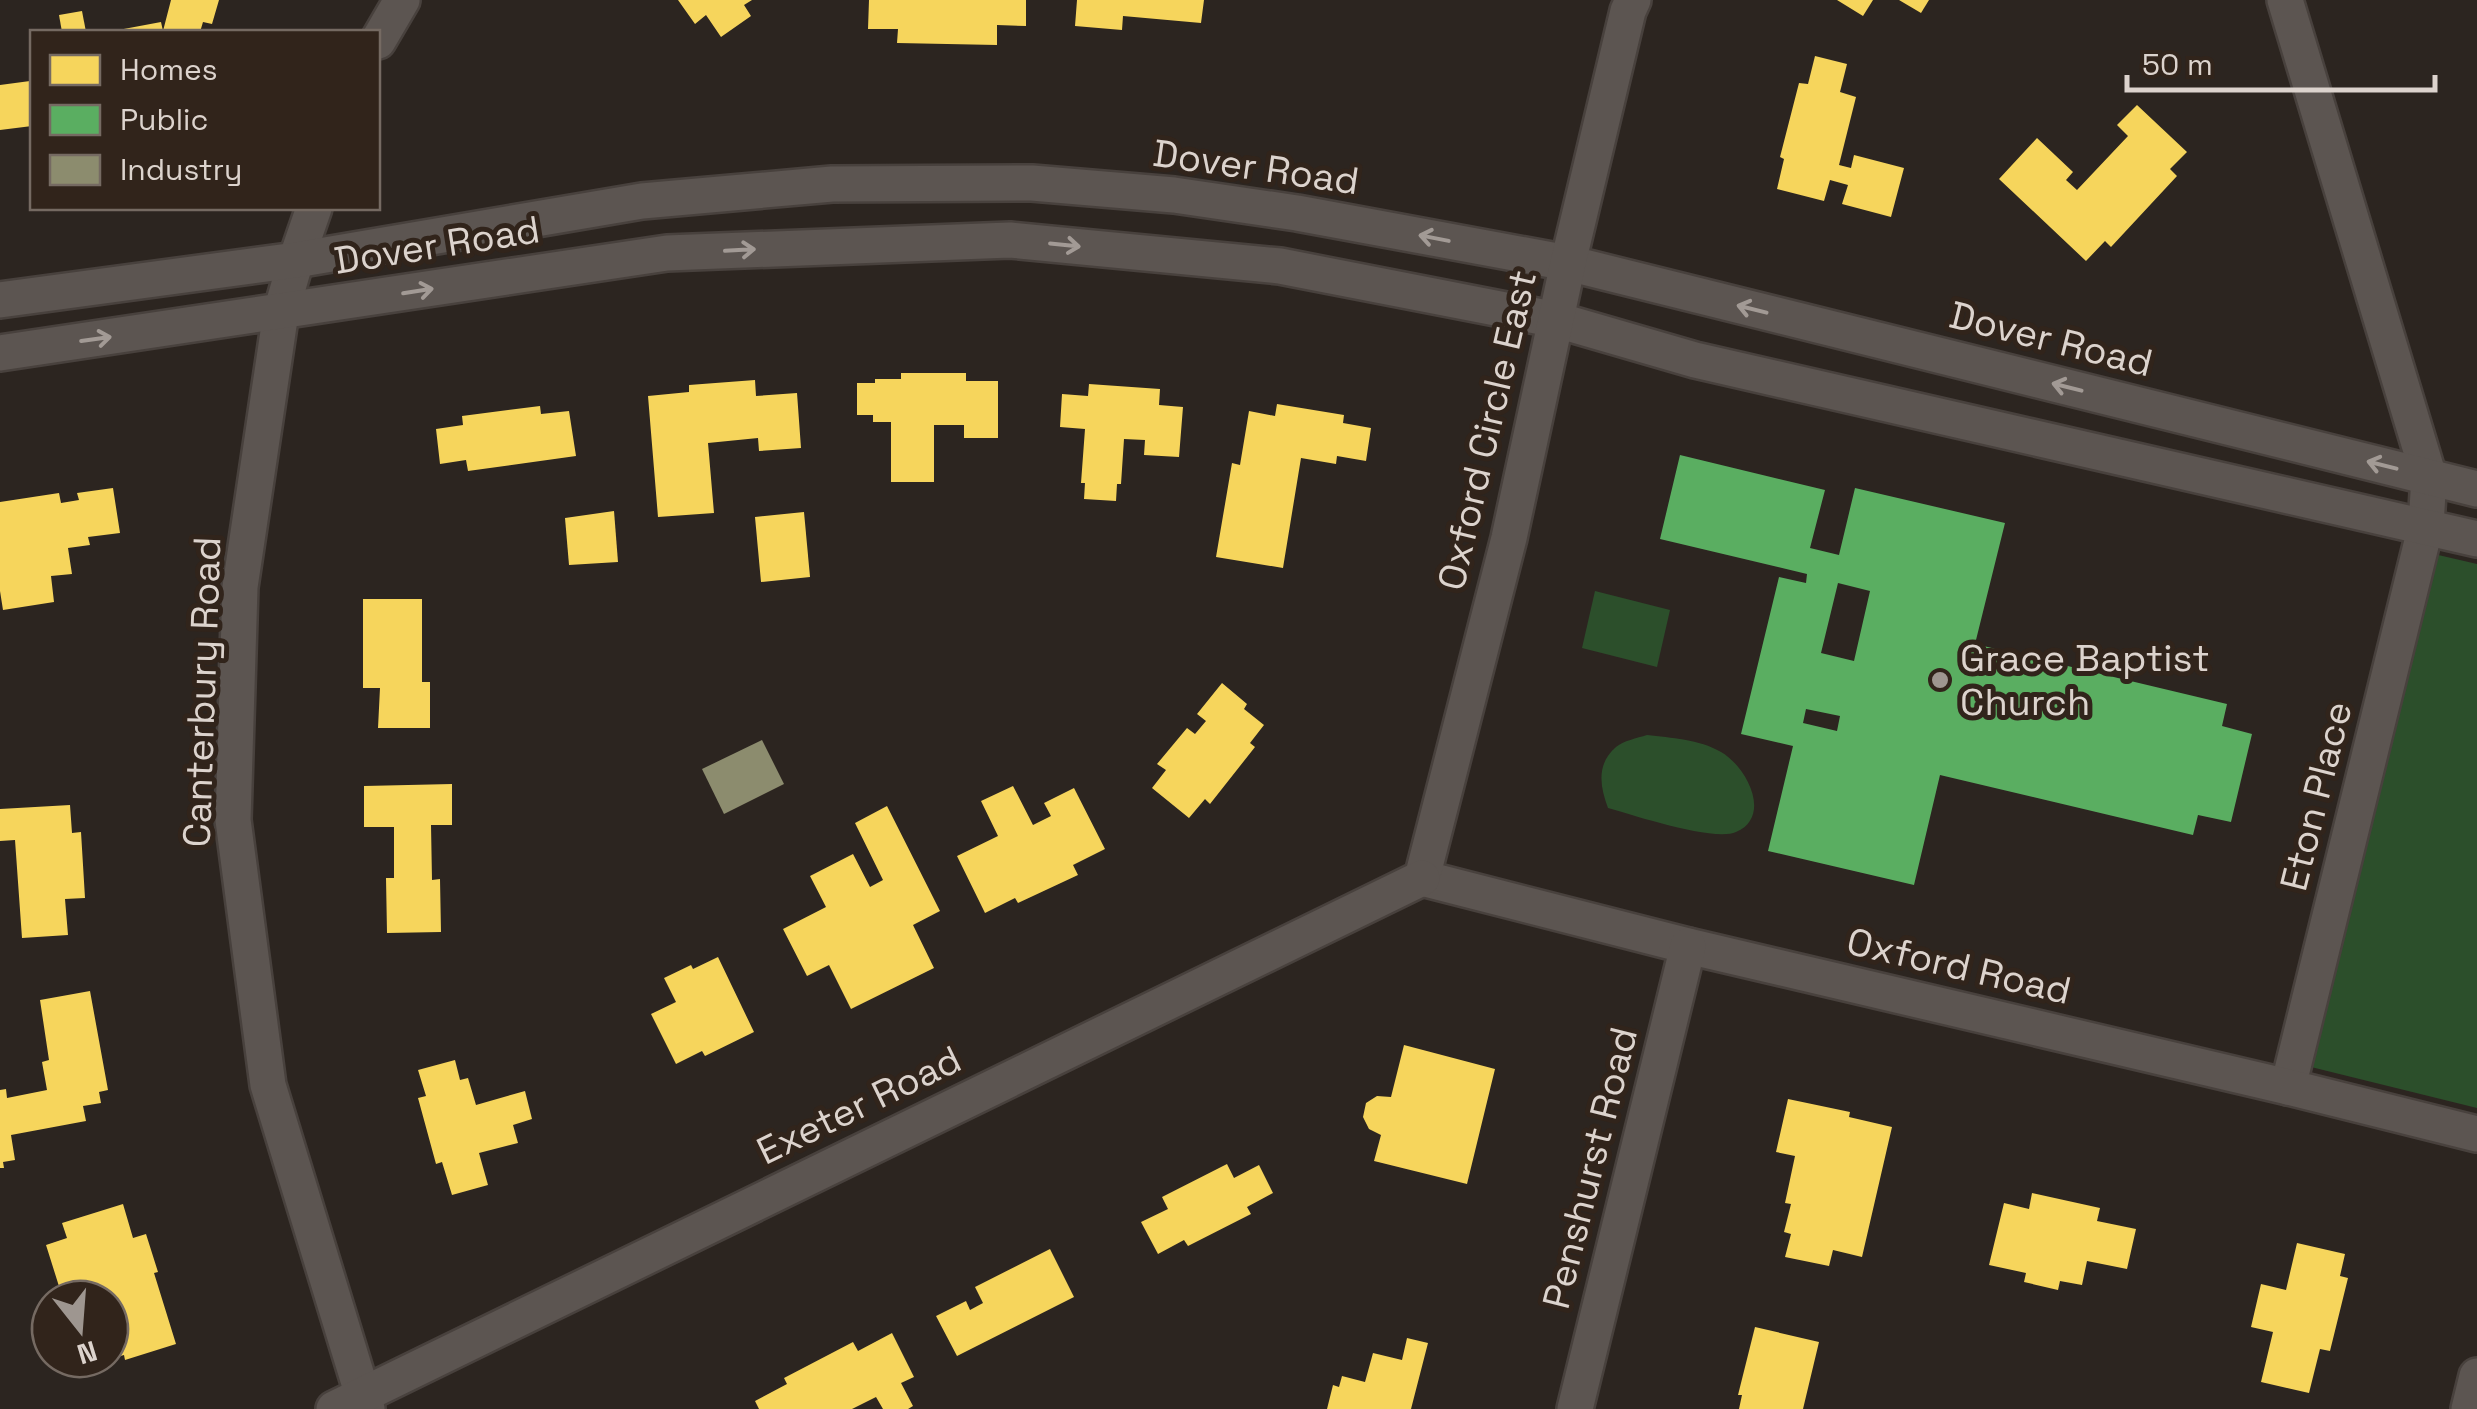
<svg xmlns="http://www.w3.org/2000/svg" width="2477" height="1409" viewBox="0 0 2477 1409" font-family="'Space Grotesk',sans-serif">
	<rect width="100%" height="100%" fill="#2c2520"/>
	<g fill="#2c4f2b">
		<polygon points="2434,554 2477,564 2477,1108 2307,1066"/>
		<polygon points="1595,591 1670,610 1657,667 1582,648"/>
		<path d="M1647,735C1671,738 1699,739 1721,752C1746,766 1773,816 1736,832C1714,842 1633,815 1608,808C1600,787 1596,764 1616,747C1623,741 1637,738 1647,735Z"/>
	</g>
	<g fill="#f6d55c">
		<polygon points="171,0 219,0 212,24 203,22 200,32 114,32 113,31 161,22 163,31"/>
		<polygon points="678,0 752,0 744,5 751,16 721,37 706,15 695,24"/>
		<polygon points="869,0 1026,0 1026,26 997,25 997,45 897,43 898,29 868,29"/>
		<polygon points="1077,0 1204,0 1201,23 1123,16 1122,30 1075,26"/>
		<polygon points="1837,0 1873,0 1863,16"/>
		<polygon points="1899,0 1929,0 1921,13"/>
		<polygon points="82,11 86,32 62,32 59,15"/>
		<polygon points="1815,56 1847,64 1840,92 1856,97 1839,165 1851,168 1854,155 1904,168 1891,217 1842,204 1848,185 1830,180 1824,201 1777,189 1784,159 1780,157 1799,83 1808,84"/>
		<polygon points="30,81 32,126 0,130 0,85"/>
		<polygon points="2137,105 2187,152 2170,169 2177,176 2111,247 2105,241 2086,261 1999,179 2037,138 2073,172 2066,180 2077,190 2128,136 2117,125"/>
		<polygon points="901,373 966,373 966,381 998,381 998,438 964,438 964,425 934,425 934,482 891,482 891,422 873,422 873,415 857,415 857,383 875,383 875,379 901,379"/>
		<polygon points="755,380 756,396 797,393 801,448 759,451 758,438 708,443 714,513 658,517 648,396 689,392 689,385"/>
		<polygon points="1089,384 1160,389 1159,405 1183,407 1179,457 1144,455 1145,440 1124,439 1121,484 1117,484 1116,501 1084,499 1085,483 1081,483 1085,429 1060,427 1062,394 1088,396"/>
		<polygon points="1277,404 1344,415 1343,423 1371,428 1366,461 1337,456 1336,464 1301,458 1283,568 1216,557 1232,463 1240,465 1249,411 1275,416"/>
		<polygon points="540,406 541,414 569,411 576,456 468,471 466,460 440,464 436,429 463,425 462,416"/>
		<polygon points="113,488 120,533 88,537 90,545 68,548 72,574 51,576 54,602 3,610 0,591 0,502 59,493 61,503 79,500 77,493"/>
		<polygon points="614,511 618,562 569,565 565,518"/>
		<polygon points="804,512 810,577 761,582 755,517"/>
		<polygon points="363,599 422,599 422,682 430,682 430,728 378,728 380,688 363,688"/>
		<polygon points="1222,683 1247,704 1244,709 1264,725 1250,743 1255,747 1210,804 1205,799 1189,818 1152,788 1166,770 1157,764 1187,728 1195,734 1206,721 1197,714"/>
		<polygon points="452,784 452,825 431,825 432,880 440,879 441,932 387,933 386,878 394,878 394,827 364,827 364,786"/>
		<polygon points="1013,786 1033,825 1051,816 1044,803 1074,788 1105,849 1073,865 1078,875 1018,903 1015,898 985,913 957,856 998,836 981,801"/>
		<polygon points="70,805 72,833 81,832 85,898 65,899 68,935 22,938 15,840 0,841 0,809"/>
		<polygon points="887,806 940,911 913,925 934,968 851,1009 829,965 807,976 783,929 826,907 810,876 853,854 870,887 883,880 855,823"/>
		<polygon points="718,957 754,1032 705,1056 702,1051 676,1064 651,1014 676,1002 664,978 691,965 693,969"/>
		<polygon points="90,991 108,1090 99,1092 101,1103 83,1106 86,1121 11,1135 15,1160 3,1162 4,1168 0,1168 0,1090 6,1089 7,1098 47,1090 42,1062 49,1060 40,1000"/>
		<polygon points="1404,1045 1495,1069 1467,1184 1374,1161 1381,1135 1369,1129 1363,1117 1366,1103 1377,1096 1391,1097"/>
		<polygon points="455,1060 460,1080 468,1078 476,1105 525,1091 532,1119 513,1125 518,1143 479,1153 488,1185 452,1195 442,1162 436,1164 418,1098 426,1096 418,1070"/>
		<polygon points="1788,1099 1850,1112 1849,1117 1892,1127 1862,1257 1833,1250 1829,1266 1785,1257 1791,1234 1784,1232 1791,1204 1785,1203 1795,1156 1776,1152"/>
		<polygon points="1227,1164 1234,1178 1259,1165 1273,1193 1247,1207 1251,1214 1188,1246 1184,1240 1158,1254 1141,1222 1168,1209 1162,1197"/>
		<polygon points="2032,1193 2100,1208 2097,1221 2136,1229 2127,1269 2087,1261 2082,1285 2060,1281 2058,1290 2024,1282 2026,1273 1989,1265 2004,1203 2029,1209"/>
		<polygon points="123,1204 133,1238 146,1234 158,1272 154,1273 176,1344 125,1360 124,1355 110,1359 110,1299 63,1299 46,1245 67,1238 62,1223"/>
		<polygon points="2297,1243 2345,1254 2340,1276 2348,1278 2330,1351 2320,1349 2309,1393 2261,1382 2273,1332 2251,1327 2261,1284 2286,1290"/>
		<polygon points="1050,1249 1074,1297 957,1356 936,1316 966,1301 970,1310 983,1303 975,1287"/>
		<polygon points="1755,1327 1819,1342 1803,1409 1739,1409 1742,1395 1738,1395"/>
		<polygon points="892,1333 914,1377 901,1383 913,1406 908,1409 883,1409 876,1397 852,1409 759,1409 755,1401 787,1384 784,1378 853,1342 858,1351"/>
		<polygon points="1407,1338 1428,1343 1411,1409 1327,1409 1333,1385 1339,1387 1342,1376 1365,1382 1373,1353 1402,1360"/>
		<polygon points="71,1359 107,1359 107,1360 74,1370"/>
	</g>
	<path fill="#5aae61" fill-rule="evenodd" d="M1680,455L1825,490L1810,548L1839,555L1855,488L2005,523L1975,644L2227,704L2222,726L2252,734L2231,822L2198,815L2193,835L1940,775L1914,885L1768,851L1793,746L1741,734L1779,577L1806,583L1807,574L1660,539ZM1838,583L1870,591L1854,661L1821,653ZM1806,709L1840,716L1837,731L1803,723Z"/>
	<polygon fill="#8c8c6e" points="762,740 784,784 724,814 702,769"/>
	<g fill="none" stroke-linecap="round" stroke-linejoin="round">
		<g stroke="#48413d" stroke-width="40">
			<g id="minor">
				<polyline points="2285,0 2429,477 2426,525 2288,1087"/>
				<polyline points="378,41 402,0"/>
				<polyline points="314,208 296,260 281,312 240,587 233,820 268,1085 367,1409"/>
				<polyline points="0,300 296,260 642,201 832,184 1032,183 1174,195 1297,213 1568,263 2477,489"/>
				<polyline points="0,353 667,253 1010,240 1280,266 1557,320 1695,360 2477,539"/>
				<polyline points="1422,878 1688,946 2288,1087 2477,1134"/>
				<polyline points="1422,878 1509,538 1568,263 1628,11 1633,0"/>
				<polyline points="334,1409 1422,878"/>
				<polyline points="1575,1409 1688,946"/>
				<polyline points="2469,1409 2477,1376"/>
			</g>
		</g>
		<use href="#minor" stroke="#5c5551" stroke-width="35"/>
	</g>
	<defs><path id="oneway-shaft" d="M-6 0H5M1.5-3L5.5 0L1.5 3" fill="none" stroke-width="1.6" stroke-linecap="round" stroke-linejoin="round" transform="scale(2.5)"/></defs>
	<g stroke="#a29a95">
		<use href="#oneway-shaft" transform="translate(1434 238) rotate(-169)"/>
		<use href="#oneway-shaft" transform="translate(1065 245) rotate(6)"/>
		<use href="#oneway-shaft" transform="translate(740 250) rotate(-3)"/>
		<use href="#oneway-shaft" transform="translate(418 291) rotate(-9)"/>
		<use href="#oneway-shaft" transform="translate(1752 309) rotate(-166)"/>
		<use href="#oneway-shaft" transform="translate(96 339) rotate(-8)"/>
		<use href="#oneway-shaft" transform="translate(2067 387) rotate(-166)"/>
		<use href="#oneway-shaft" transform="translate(2382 465) rotate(-166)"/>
	</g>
	<circle fill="#9e9690" stroke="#31241b" stroke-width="4" cx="1940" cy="680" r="10"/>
	<g text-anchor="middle" stroke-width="10" stroke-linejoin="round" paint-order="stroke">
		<g font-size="38" fill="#dcd3cd" stroke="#31241b">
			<text transform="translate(1256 167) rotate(8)" y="13">Dover Road</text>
			<text transform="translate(437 245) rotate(-9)" y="13">Dover Road</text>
			<text transform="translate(2051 339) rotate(14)" y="13">Dover Road</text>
			<text transform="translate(1487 430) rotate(-77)" y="13">Oxford Circle East</text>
			<text transform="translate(202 692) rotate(-88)" y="13">Canterbury Road</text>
			<text transform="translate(2316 796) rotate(-76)" y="13">Eton Place</text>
			<text transform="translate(1959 966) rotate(13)" y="13">Oxford Road</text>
			<text transform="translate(859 1105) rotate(-26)" y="13">Exeter Road</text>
			<text transform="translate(1590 1168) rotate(-76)" y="13">Penshurst Road</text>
		</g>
		<g font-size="38" fill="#dcd3cd" stroke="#31241b" text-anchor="start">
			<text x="1960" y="671">Grace Baptist<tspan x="1960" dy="44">Church</tspan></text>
		</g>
	</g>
	<rect x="30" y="30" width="350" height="180" fill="#31241b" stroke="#756a62" stroke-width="2.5"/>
	<rect x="50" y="55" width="50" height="30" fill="#f6d55c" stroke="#756a62" stroke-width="2.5"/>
	<text x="120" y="80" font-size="30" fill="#dcd3cd">Homes</text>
	<rect x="50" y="105" width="50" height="30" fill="#5aae61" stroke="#756a62" stroke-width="2.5"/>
	<text x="120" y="130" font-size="30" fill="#dcd3cd">Public</text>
	<rect x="50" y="155" width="50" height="30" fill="#8c8c6e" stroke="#756a62" stroke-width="2.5"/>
	<text x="120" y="180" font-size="30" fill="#dcd3cd">Industry</text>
	<g transform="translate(80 1329) rotate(163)"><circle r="48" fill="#31241b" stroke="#756a62" stroke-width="2.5"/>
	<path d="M0-8L18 38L0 25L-18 38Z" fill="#9e9690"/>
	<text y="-15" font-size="28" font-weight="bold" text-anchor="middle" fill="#dcd3cd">N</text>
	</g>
	<path d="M2127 75v15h308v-15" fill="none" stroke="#dcd3cd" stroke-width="5"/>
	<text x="2142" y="75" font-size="30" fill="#dcd3cd" stroke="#31241b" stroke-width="8" paint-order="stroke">50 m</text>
</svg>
